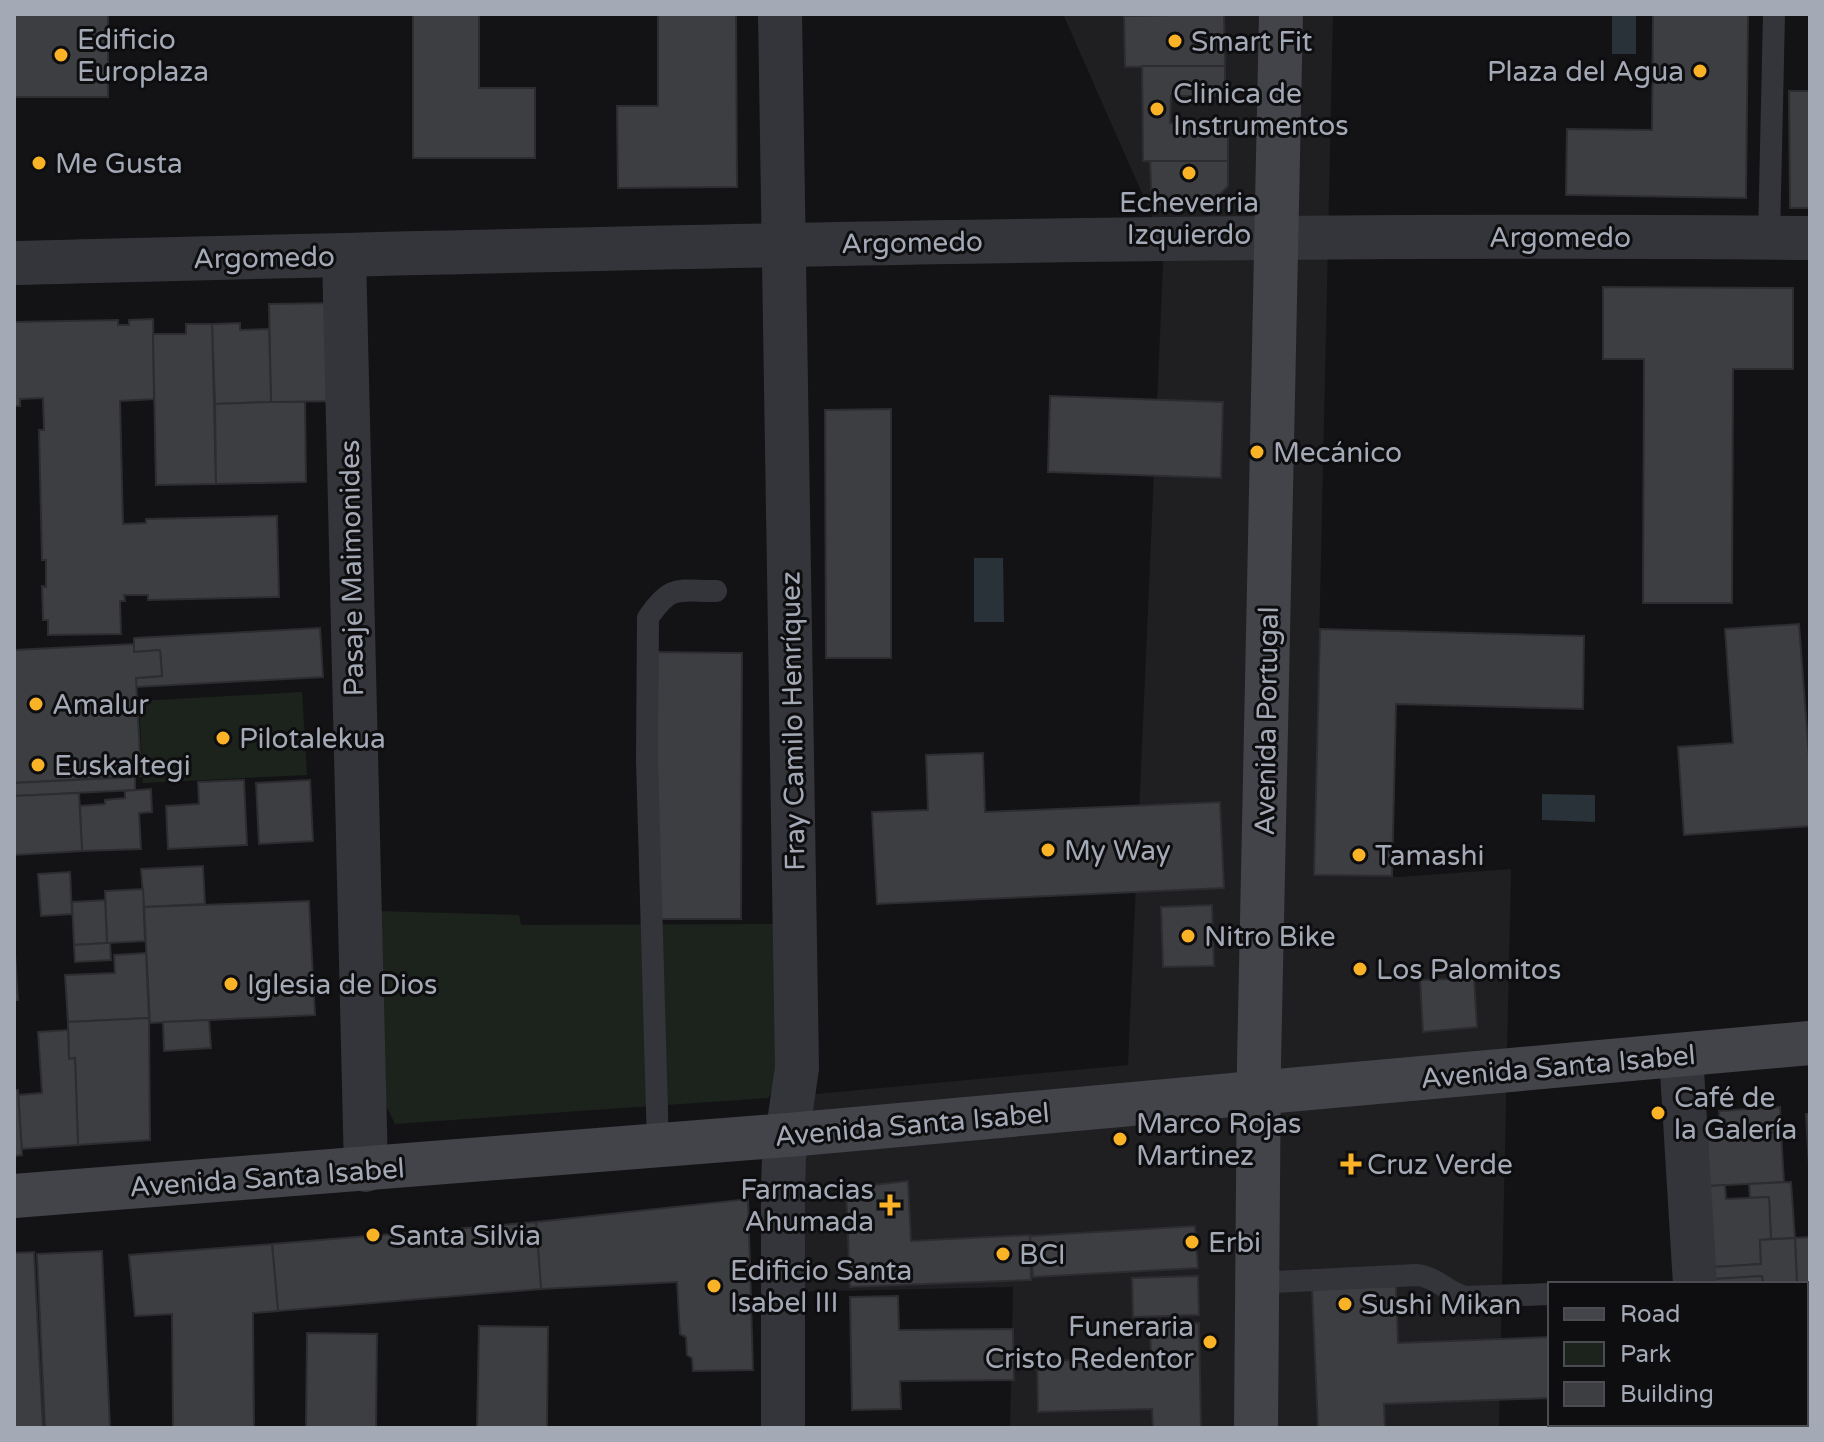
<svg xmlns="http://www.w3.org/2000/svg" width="1824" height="1442" viewBox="0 0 1824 1442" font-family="'Varela Round',sans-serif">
	<rect width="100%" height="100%" fill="#131315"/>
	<polygon fill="#1f1f22" points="1063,14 1333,14 1314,874 1399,877 1511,869 1499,1428 1010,1428 1013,1287 783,1292 773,1098 1128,1065 1164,243"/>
	<g fill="#1b231c">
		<polygon points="302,692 307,775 143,783 139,701"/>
		<polygon points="378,911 519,915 521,925 774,924 781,1079 768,1098 395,1124 385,1104"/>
	</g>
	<g fill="#293239">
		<rect x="1612" y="14" width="24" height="40"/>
		<polygon points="974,558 1003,558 1004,622 974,622"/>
		<polygon points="1542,794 1595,795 1595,822 1542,820"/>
	</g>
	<g fill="#3d3e42" stroke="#2d2d31" stroke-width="2">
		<rect x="14" y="14" width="94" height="83"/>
		<polygon points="413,14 479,14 479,88 535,88 535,158 413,158"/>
		<polygon points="658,14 736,14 737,187 618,188 617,106 658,106"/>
		<polygon points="1224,14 1225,66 1125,67 1124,16"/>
		<polygon points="1653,14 1748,14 1746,198 1566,195 1567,129 1652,130"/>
		<polygon points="1142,66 1225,66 1225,96 1171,96 1170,123 1228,123 1228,161 1143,161"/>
		<polygon points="1789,91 1810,91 1810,208 1790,208"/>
		<polygon points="1150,161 1228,161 1228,186 1209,205 1152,207"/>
		<polygon points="1603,287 1793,288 1793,369 1733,369 1732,603 1643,603 1644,359 1603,359"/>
		<polygon points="333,303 336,401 271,402 269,304"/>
		<polygon points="153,319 154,399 120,401 123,524 146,523 146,519 277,516 279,597 148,600 148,595 124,595 125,601 120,601 121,634 48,635 48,620 43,620 42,586 46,587 46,560 42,560 39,430 44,430 43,398 20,399 20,406 14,406 14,322 118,320 118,325 129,325 129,320"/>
		<polygon points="240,323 240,330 269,329 271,402 215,404 212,324"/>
		<polygon points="186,324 212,324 216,484 156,485 153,334 186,334"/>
		<polygon points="1050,396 1223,402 1221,478 1048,472"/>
		<polygon points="271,402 305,402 306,482 216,484 215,404"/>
		<polygon points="891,409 891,658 826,658 825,410"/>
		<polygon points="1799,624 1810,770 1810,826 1684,835 1678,747 1733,743 1725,629"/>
		<polygon points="320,628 323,677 136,687 136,678 162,676 160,650 134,652 134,638"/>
		<polygon points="1320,629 1584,636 1583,709 1396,704 1392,876 1314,875"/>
		<polygon points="134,644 134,652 160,650 162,676 136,678 141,776 14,783 14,650"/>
		<polygon points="654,652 742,653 741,919 654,919"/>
		<polygon points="983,753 985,812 1220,802 1224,888 877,904 872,812 928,810 926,755"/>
		<polygon points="135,777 135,790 14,796 14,783"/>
		<polygon points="244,780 247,845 168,849 166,806 199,804 198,782"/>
		<polygon points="310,780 313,841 259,844 256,783"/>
		<polygon points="151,789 152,812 139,813 141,849 82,851 80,806 105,804 105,800 125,798 125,791"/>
		<polygon points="79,793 82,851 14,855 14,796"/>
		<polygon points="203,866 205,904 144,907 141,869"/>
		<polygon points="70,872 72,914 41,916 38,874"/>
		<polygon points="143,889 145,941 107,943 105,891"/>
		<polygon points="105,900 107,943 74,945 72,902"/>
		<polygon points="309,901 315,1015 150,1023 144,907"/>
		<polygon points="1212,905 1214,966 1163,967 1161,907"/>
		<polygon points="14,938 18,1000 14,1000"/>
		<polygon points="107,943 110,943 111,960 75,962 74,945"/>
		<polygon points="146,953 149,1018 68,1022 65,975 115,973 114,955"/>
		<polygon points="1474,978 1477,1027 1423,1032 1420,980"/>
		<polygon points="149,1018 150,1140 78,1145 75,1058 69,1059 68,1022"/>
		<polygon points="209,1020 211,1048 164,1051 163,1022"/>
		<polygon points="68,1030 69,1059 75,1058 78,1145 22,1149 18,1095 42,1093 38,1032"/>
		<polygon points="14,1090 18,1090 22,1155 14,1156"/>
		<polygon points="1780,1107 1781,1132 1720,1135 1719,1111"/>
		<polygon points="1806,1114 1810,1114 1810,1182"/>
		<polygon points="1781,1132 1784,1182 1709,1186 1707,1136"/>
		<polygon points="908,1181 911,1241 1030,1235 1031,1280 850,1287 846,1188"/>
		<polygon points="1791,1182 1795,1238 1771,1239 1769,1197 1750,1198 1749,1184"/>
		<polygon points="1725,1185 1726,1199 1769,1197 1771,1239 1760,1240 1761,1264 1714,1267 1709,1186"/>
		<polygon points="748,1199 753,1370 693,1371 692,1358 687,1355 686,1337 680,1334 677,1282 541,1289 536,1222"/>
		<polygon points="536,1222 541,1289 278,1311 272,1244"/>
		<polygon points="1195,1226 1198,1268 1033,1277 1030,1236"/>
		<polygon points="1810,1237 1810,1342 1806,1342 1806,1284 1797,1284 1795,1238"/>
		<polygon points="1795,1238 1797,1284 1763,1284 1762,1276 1715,1279 1714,1267 1761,1264 1760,1240"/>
		<polygon points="272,1244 278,1311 253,1313 254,1428 173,1428 172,1314 135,1316 129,1255"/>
		<polygon points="102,1251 110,1428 45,1428 37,1254"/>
		<polygon points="34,1252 43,1428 14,1428 14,1253"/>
		<polygon points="1198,1276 1199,1315 1133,1317 1132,1278"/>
		<polygon points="1762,1276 1763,1284 1715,1284 1715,1279"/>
		<polygon points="1396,1286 1398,1343 1550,1337 1550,1398 1384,1404 1385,1428 1318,1428 1312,1289"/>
		<polygon points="898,1296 899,1330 1013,1329 1014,1380 900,1381 901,1409 852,1410 850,1297"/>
		<polygon points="1199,1323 1201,1428 1153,1428 1152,1409 1038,1412 1037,1361 1151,1358 1150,1324"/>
		<polygon points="479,1326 548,1327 547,1428 477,1428"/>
		<polygon points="307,1333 377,1334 376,1428 306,1428"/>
	</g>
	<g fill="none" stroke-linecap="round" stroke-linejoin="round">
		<g stroke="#34353a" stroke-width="22">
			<polyline points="1769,238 1774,14"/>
			<path d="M658,1146L647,760L648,618C671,584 678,591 716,591"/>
			<path d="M1257,1283L1416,1275C1435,1276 1447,1292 1465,1297L1550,1294"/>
			<polyline points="1806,1350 1810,1350"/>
			<polyline points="1660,1424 1660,1428"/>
		</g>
		<g stroke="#34353a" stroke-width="44">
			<polyline points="780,14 797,1068 784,1157 783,1189 783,1428"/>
			<polyline points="344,255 366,1170"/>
			<path d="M14,263C613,248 1211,232 1810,238"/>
			<polyline points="1681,1055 1695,1284"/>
		</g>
		<g stroke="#42444a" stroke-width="44">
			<polyline points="14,1196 788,1135 1810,1043"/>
			<polyline points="1256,1428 1259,1063 1281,14"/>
		</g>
	</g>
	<g fill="#fab326" stroke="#0e0e10" stroke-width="3">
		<circle cx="1175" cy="41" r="8"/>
		<circle cx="61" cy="55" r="8"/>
		<circle cx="1700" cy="71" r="8"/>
		<circle cx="1157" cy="109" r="8"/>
		<circle cx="39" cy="163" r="8"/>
		<circle cx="1189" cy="173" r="8"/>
		<circle cx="1257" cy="452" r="8"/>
		<circle cx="36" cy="704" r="8"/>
		<circle cx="223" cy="738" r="8"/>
		<circle cx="38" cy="765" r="8"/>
		<circle cx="1048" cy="850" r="8"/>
		<circle cx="1359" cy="855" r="8"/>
		<circle cx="1188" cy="936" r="8"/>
		<circle cx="1360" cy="969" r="8"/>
		<circle cx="231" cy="984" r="8"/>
		<circle cx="1658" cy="1113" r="8"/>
		<circle cx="1120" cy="1139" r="8"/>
		<path d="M1347 1152h8v8h8v8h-8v8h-8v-8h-8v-8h8z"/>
		<path d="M886 1193h8v8h8v8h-8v8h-8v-8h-8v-8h8z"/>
		<circle cx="373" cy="1235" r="8"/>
		<circle cx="1192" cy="1242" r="8"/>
		<circle cx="1003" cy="1254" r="8"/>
		<circle cx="714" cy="1286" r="8"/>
		<circle cx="1345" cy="1304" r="8"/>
		<circle cx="1210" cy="1342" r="8"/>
	</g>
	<g text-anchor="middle" stroke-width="6" stroke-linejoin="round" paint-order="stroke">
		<g font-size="28" fill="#a4a9b6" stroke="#0e0e10" text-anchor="start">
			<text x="77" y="49">Edificio<tspan x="77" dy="32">Europlaza</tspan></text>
			<text x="1191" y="51">Smart Fit</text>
			<text x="1684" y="81" text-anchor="end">Plaza del Agua</text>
			<text x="1173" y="103">Clinica de<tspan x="1173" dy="32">Instrumentos</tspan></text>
			<text x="55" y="173">Me Gusta</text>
			<text x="1189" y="212" text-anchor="middle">Echeverria<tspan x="1189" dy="32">Izquierdo</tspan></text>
			<text x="1273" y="462">Mecánico</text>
			<text x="52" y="714">Amalur</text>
			<text x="239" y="748">Pilotalekua</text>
			<text x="54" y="775">Euskaltegi</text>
			<text x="1064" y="860">My Way</text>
			<text x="1375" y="865">Tamashi</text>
			<text x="1204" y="946">Nitro Bike</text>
			<text x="1376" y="979">Los Palomitos</text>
			<text x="247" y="994">Iglesia de Dios</text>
			<text x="1674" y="1107">Café de<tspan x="1674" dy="32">la Galería</tspan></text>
			<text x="1136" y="1133">Marco Rojas<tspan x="1136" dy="32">Martinez</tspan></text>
			<text x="1367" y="1174">Cruz Verde</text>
			<text x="874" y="1199" text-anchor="end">Farmacias<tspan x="874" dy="32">Ahumada</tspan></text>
			<text x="389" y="1245">Santa Silvia</text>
			<text x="1208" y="1252">Erbi</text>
			<text x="1019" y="1264">BCI</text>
			<text x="730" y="1280">Edificio Santa<tspan x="730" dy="32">Isabel III</tspan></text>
			<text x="1361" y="1314">Sushi Mikan</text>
			<text x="1194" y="1336" text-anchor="end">Funeraria<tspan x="1194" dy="32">Cristo Redentor</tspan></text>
		</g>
		<g font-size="28" fill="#a4a9b6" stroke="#0e0e10">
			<text x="1560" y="247">Argomedo</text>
			<text transform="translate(912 242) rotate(-1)" y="10">Argomedo</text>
			<text transform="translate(264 257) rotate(-1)" y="10">Argomedo</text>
			<text transform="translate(351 568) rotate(-91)" y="10">Pasaje Maimonides</text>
			<text transform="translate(792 721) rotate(-91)" y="10">Fray Camilo Henríquez</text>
			<text transform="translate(1266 721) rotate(-89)" y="10">Avenida Portugal</text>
			<text transform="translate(1558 1066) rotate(-5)" y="10">Avenida Santa Isabel</text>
			<text transform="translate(912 1124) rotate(-5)" y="10">Avenida Santa Isabel</text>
			<text transform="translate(267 1177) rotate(-4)" y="10">Avenida Santa Isabel</text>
		</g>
	</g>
	<rect width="1824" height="1442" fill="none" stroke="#a4a9b6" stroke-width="32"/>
	<rect x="1548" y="1282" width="260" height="144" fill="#0e0e10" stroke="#4a4c52" stroke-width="2"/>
	<rect x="1564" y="1308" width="40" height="12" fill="#42444a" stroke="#4a4c52" stroke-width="2"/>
	<text x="1620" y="1322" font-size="24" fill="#a4a9b6">Road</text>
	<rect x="1564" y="1342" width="40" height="24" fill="#1b231c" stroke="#4a4c52" stroke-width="2"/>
	<text x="1620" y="1362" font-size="24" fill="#a4a9b6">Park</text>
	<rect x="1564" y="1382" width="40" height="24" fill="#3d3e42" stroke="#4a4c52" stroke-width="2"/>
	<text x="1620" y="1402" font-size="24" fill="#a4a9b6">Building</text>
</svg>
